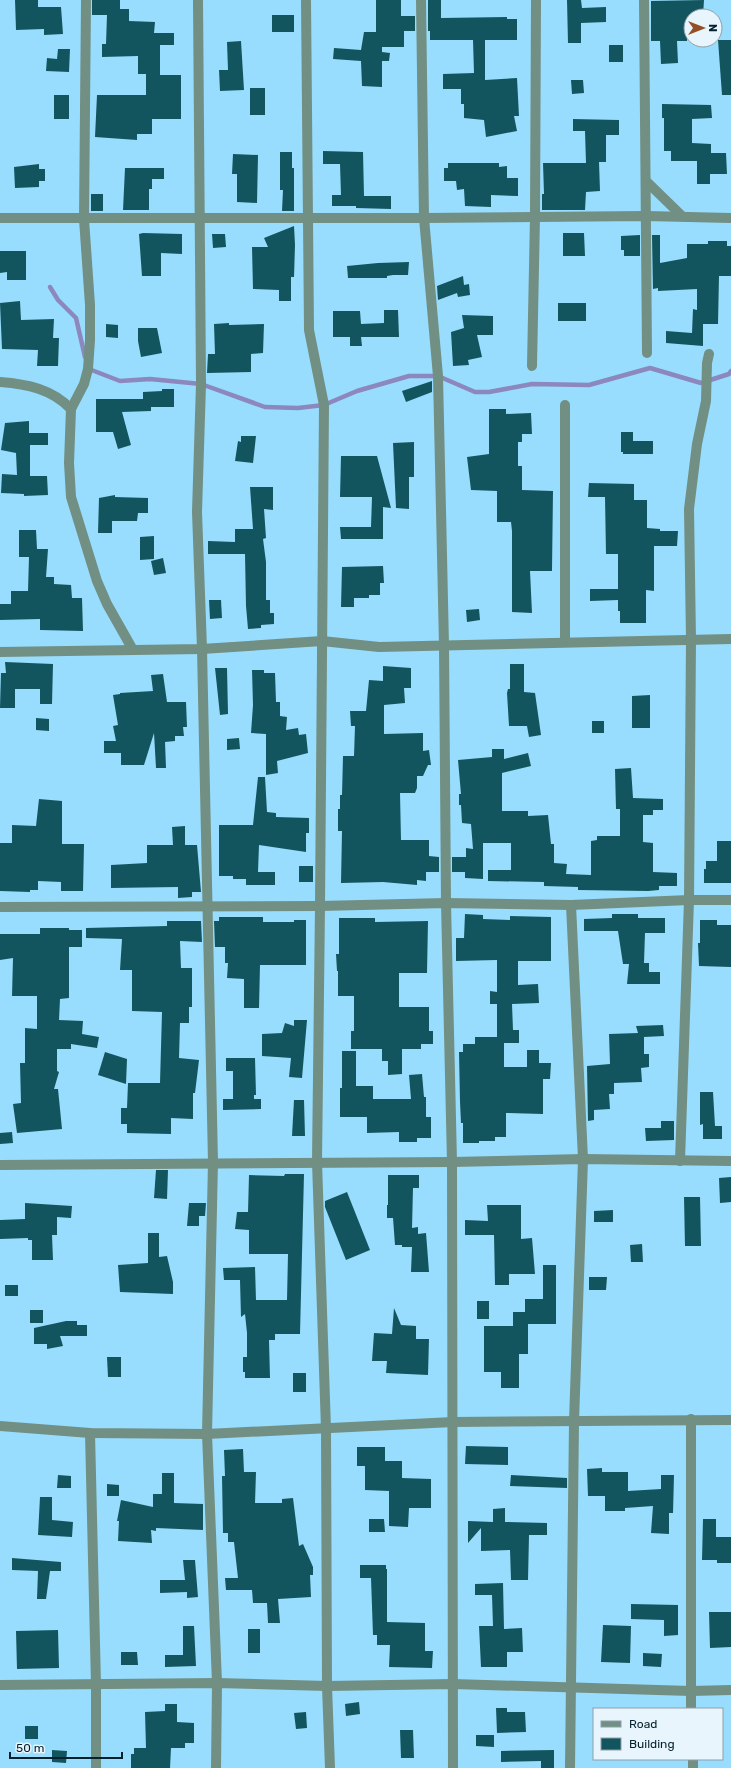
<svg xmlns="http://www.w3.org/2000/svg" width="731" height="1768" viewBox="0 0 731 1768" font-family="Rubik,sans-serif">
	<rect width="100%" height="100%" fill="#98ddfd"/>
	<g fill="none" stroke-linecap="round" stroke-linejoin="round">
		<g stroke="#8c87bd" stroke-width="4.5">
			<polyline points="50,287 58,300 76,318 85,357"/>
			<polyline points="89,369 120,381 150,379 201,384 265,407 298,408 324,405 357,391 409,376 438,376 475,392 489,392 532,384 589,385 650,368 701,383 729,374 731,371"/>
		</g>
	</g>
	<g fill="#13555e">
		<polygon points="15,0 38,0 38,7 61,7 63,34 44,35 44,29 16,30"/>
		<polygon points="92,0 120,0 120,9 129,9 129,21 155,22 154,33 174,33 174,45 160,45 160,75 181,75 181,119 152,119 152,134 137,134 137,140 95,137 97,95 146,95 146,74 138,74 138,56 102,57 102,44 106,44 107,15 92,15"/>
		<polygon points="376,0 401,0 401,16 415,16 415,31 404,31 404,47 382,47 382,52 390,53 389,61 382,61 382,87 362,86 361,61 333,59 334,48 361,50 364,32 376,32"/>
		<polygon points="428,0 441,0 441,18 507,17 507,19 517,19 517,40 485,40 485,80 517,78 519,116 514,116 517,131 486,137 484,120 464,118 464,104 461,104 461,89 443,89 443,74 474,73 473,40 430,40 430,31 428,31"/>
		<polygon points="567,0 581,0 582,8 606,7 606,22 581,23 581,43 568,43"/>
		<polygon points="704,0 703,16 691,16 691,39 687,39 687,41 677,41 678,63 661,64 660,41 651,41 651,1"/>
		<rect x="272" y="15" width="22" height="17"/>
		<polygon points="718,40 731,40 731,95 722,95"/>
		<polygon points="241,41 244,90 220,91 219,70 228,70 227,42"/>
		<rect x="609" y="45" width="14" height="17"/>
		<polygon points="58,49 70,49 69,72 46,71 47,58 57,59"/>
		<polygon points="571,80 583,80 584,93 572,94"/>
		<rect x="250" y="88" width="15" height="27"/>
		<rect x="54" y="95" width="15" height="24"/>
		<polygon points="662,104 711,105 712,118 692,119 692,143 711,144 711,153 726,153 727,174 710,174 710,184 697,184 697,161 671,161 671,151 664,151 664,118 662,118"/>
		<polygon points="573,119 619,120 619,135 606,135 606,162 599,162 600,191 586,192 585,210 542,210 542,194 544,194 543,163 586,163 585,131 573,131"/>
		<polygon points="323,151 363,152 364,196 391,196 391,209 356,208 356,206 332,206 332,195 341,195 340,164 323,164"/>
		<polygon points="280,152 292,152 292,168 294,168 294,211 282,211 283,190 280,190"/>
		<polygon points="233,154 258,155 257,203 237,202 237,174 232,174"/>
		<polygon points="448,163 499,163 499,167 507,166 507,178 518,178 518,196 491,195 491,207 465,206 464,189 457,190 456,181 444,181 444,168 448,168"/>
		<polygon points="39,164 39,169 45,169 45,181 39,181 39,187 15,188 14,167"/>
		<polygon points="125,168 164,168 164,179 152,179 152,189 149,189 149,210 123,210"/>
		<rect x="91" y="194" width="12" height="17"/>
		<polygon points="294,226 295,245 294,277 291,277 291,301 279,301 279,290 253,289 252,247 268,247 264,238"/>
		<polygon points="143,233 182,234 182,254 161,253 161,276 142,276 139,234"/>
		<polygon points="563,233 584,233 585,256 563,256"/>
		<polygon points="212,234 225,234 226,247 213,248"/>
		<polygon points="640,235 640,256 624,256 624,250 621,250 621,236"/>
		<polygon points="652,235 660,235 660,263 687,258 687,244 708,244 708,241 727,241 727,246 731,246 731,276 719,276 718,324 703,324 703,346 666,343 666,331 692,333 693,309 697,310 697,289 658,291 658,288 653,289"/>
		<polygon points="0,251 26,251 26,280 7,280 7,272 0,273"/>
		<polygon points="409,262 408,275 393,275 387,276 387,278 348,278 347,266 378,263"/>
		<polygon points="463,276 464,285 469,284 470,295 458,297 457,293 438,300 437,286"/>
		<polygon points="20,301 21,320 54,319 53,338 59,338 58,366 37,366 38,350 2,349 0,303"/>
		<rect x="558" y="303" width="28" height="18"/>
		<polygon points="384,310 398,310 399,337 361,337 362,346 350,346 350,337 333,337 333,311 360,311 361,324 384,323"/>
		<polygon points="462,315 493,316 493,335 477,335 482,357 468,360 469,365 453,366 451,332 464,328"/>
		<polygon points="229,323 229,325 264,324 263,353 251,354 251,372 207,373 208,354 215,354 214,324"/>
		<polygon points="106,324 118,325 118,338 106,337"/>
		<polygon points="138,328 157,328 162,353 141,357 138,341"/>
		<polygon points="432,381 432,392 406,402 402,391"/>
		<polygon points="162,389 174,389 174,407 151,407 151,411 122,412 131,445 118,449 113,432 96,432 96,399 143,399 143,392 162,391"/>
		<polygon points="489,409 506,409 506,414 531,413 532,434 522,434 522,442 518,442 518,466 522,466 522,490 553,491 552,571 530,571 532,613 512,612 512,531 511,522 497,522 497,491 471,490 467,457 489,454"/>
		<polygon points="29,421 29,433 48,433 48,445 30,445 30,476 47,476 48,495 24,496 24,494 1,493 2,474 17,475 16,453 1,450 5,423"/>
		<polygon points="621,432 633,432 633,441 653,441 653,454 623,454 623,452 621,452"/>
		<polygon points="241,436 256,436 253,463 235,461 238,441 241,442"/>
		<polygon points="414,442 414,477 409,477 409,509 396,508 393,443"/>
		<polygon points="341,456 377,456 391,508 383,507 383,539 341,539 340,527 371,527 372,497 340,497"/>
		<polygon points="589,483 634,484 634,500 647,500 647,528 660,529 660,531 678,531 677,546 654,546 654,591 646,590 646,623 620,623 620,611 618,611 618,600 590,601 590,589 618,589 618,554 606,554 605,497 588,497"/>
		<polygon points="250,487 273,487 273,510 264,509 266,538 263,539 266,562 266,600 270,600 270,613 274,613 274,624 261,625 261,628 248,629 246,606 245,554 208,554 208,541 235,542 235,529 253,529"/>
		<polygon points="115,495 115,497 148,498 148,513 138,513 137,521 112,521 112,533 98,533 99,498"/>
		<polygon points="19,530 36,530 37,549 48,549 46,577 54,577 54,584 71,585 72,598 82,598 83,631 40,630 40,619 0,620 0,604 11,604 11,591 28,591 29,557 19,557"/>
		<polygon points="154,536 154,559 140,560 140,537"/>
		<polygon points="163,558 166,573 154,575 151,561"/>
		<polygon points="383,566 384,583 380,583 380,595 369,595 369,598 354,598 354,607 341,607 342,567"/>
		<polygon points="209,600 221,600 222,618 210,619"/>
		<polygon points="479,609 480,620 467,622 466,610"/>
		<polygon points="5,662 53,664 52,704 40,704 40,689 15,689 15,708 0,708 1,673 6,673"/>
		<polygon points="510,664 524,664 524,692 535,693 541,735 529,737 527,726 509,726 507,693 508,689 510,689"/>
		<polygon points="383,666 411,668 411,688 404,688 405,703 384,705 384,734 423,733 423,751 429,750 431,765 428,765 423,776 417,776 417,788 415,793 400,793 401,840 429,840 429,856 439,857 439,872 426,872 426,881 417,880 417,885 383,882 341,883 342,831 338,831 338,809 340,809 340,795 342,795 343,756 354,756 355,726 351,726 350,711 366,711 369,680 383,681"/>
		<polygon points="215,668 227,668 228,714 220,715"/>
		<polygon points="252,670 264,670 264,673 275,673 276,702 280,702 280,716 287,717 286,730 298,728 299,735 306,734 308,753 277,761 278,773 266,775 266,734 251,733 253,705"/>
		<polygon points="163,674 167,702 186,702 187,727 183,727 184,736 175,736 175,741 165,742 166,768 156,768 154,733 144,765 121,765 121,753 104,753 104,741 116,741 113,726 118,725 113,695 120,694 120,693 153,691 151,675"/>
		<polygon points="650,695 650,728 632,728 632,696"/>
		<polygon points="36,718 49,719 49,731 36,730"/>
		<rect x="592" y="721" width="12" height="12"/>
		<polygon points="239,738 240,749 227,750 227,739"/>
		<polygon points="492,749 504,749 504,759 528,753 531,766 502,773 502,811 528,811 528,816 548,815 551,844 554,844 554,863 567,864 566,874 591,875 591,841 597,840 597,836 620,836 620,809 616,809 615,769 631,768 633,798 663,799 663,810 653,810 653,815 643,815 643,842 653,843 653,872 677,873 677,886 659,886 659,890 648,891 578,890 578,887 544,886 544,882 488,881 488,870 511,870 511,843 483,843 483,879 465,878 465,872 452,872 452,857 466,857 466,848 473,849 471,824 462,823 461,805 459,805 459,794 461,794 458,760 492,757"/>
		<polygon points="258,777 265,777 267,812 276,813 276,817 309,818 309,833 306,833 306,852 259,845 258,872 275,872 275,885 246,885 246,879 233,879 233,876 219,876 219,825 253,825"/>
		<polygon points="39,799 62,801 62,844 84,844 83,891 61,891 61,882 38,881 38,890 30,890 30,892 0,891 0,843 12,843 12,825 36,826"/>
		<polygon points="185,826 185,845 197,845 201,892 192,892 192,897 178,898 178,887 111,888 111,865 147,863 147,845 173,845 172,827"/>
		<polygon points="717,841 731,841 731,883 704,883 704,869 706,869 706,861 717,861"/>
		<rect x="299" y="866" width="14" height="16"/>
		<polygon points="465,914 483,915 483,919 510,920 510,916 551,917 551,961 518,961 518,985 538,984 539,1003 512,1004 513,1030 519,1030 519,1043 504,1043 504,1067 527,1067 527,1050 539,1050 539,1063 551,1063 550,1079 543,1079 543,1114 506,1113 506,1137 495,1137 495,1141 479,1141 479,1143 463,1143 463,1123 461,1123 460,1102 459,1052 463,1052 463,1044 475,1044 475,1037 497,1037 497,1004 490,1004 490,991 497,992 497,960 456,961 456,938 464,938"/>
		<polygon points="612,914 638,914 638,918 665,918 665,933 645,933 644,963 649,963 649,972 660,972 660,984 627,984 629,964 623,964 618,931 584,931 584,919 612,918"/>
		<polygon points="219,917 263,917 263,922 294,922 294,920 306,920 306,965 260,965 259,1008 244,1008 244,979 227,978 228,963 225,963 225,947 215,947 214,921 219,921"/>
		<polygon points="339,918 375,918 375,922 428,921 427,973 399,973 399,1007 429,1007 429,1031 433,1031 433,1044 421,1044 421,1049 402,1049 402,1074 388,1075 388,1061 382,1061 382,1049 351,1049 351,1031 354,1031 354,996 338,996 338,971 337,971 336,954 339,954"/>
		<polygon points="700,920 717,920 717,925 731,925 731,967 699,966 698,943 700,943"/>
		<polygon points="167,921 201,921 202,942 180,941 181,968 192,968 192,1007 189,1007 189,1023 180,1023 179,1058 199,1060 195,1093 193,1093 193,1119 171,1118 171,1134 127,1133 127,1124 121,1124 121,1108 127,1108 128,1083 160,1083 162,1012 132,1011 132,970 120,970 122,939 86,938 86,928 167,926"/>
		<polygon points="40,928 69,928 69,930 82,930 82,947 69,947 69,998 60,999 59,1020 83,1021 82,1034 99,1037 97,1048 71,1044 71,1049 57,1049 57,1071 59,1072 54,1089 58,1089 62,1129 17,1133 13,1104 21,1103 20,1063 25,1063 25,1028 37,1029 37,996 12,996 13,958 0,960 0,934 40,934"/>
		<polygon points="294,1020 307,1020 302,1078 289,1077 291,1058 262,1056 262,1034 282,1033 285,1023 294,1026"/>
		<polygon points="663,1025 664,1036 644,1037 644,1054 649,1054 649,1067 641,1068 642,1082 614,1083 614,1094 609,1094 610,1109 594,1110 594,1120 588,1121 587,1066 610,1064 609,1034 638,1033 636,1026"/>
		<polygon points="342,1051 356,1051 356,1086 373,1086 373,1099 411,1099 409,1075 422,1074 424,1097 426,1097 426,1117 431,1117 431,1138 417,1138 417,1142 399,1142 399,1132 367,1133 367,1117 340,1117 340,1088 342,1088"/>
		<polygon points="105,1052 127,1059 126,1084 98,1075"/>
		<polygon points="226,1058 255,1058 256,1095 254,1095 254,1099 261,1099 261,1109 223,1110 223,1099 233,1099 233,1071 226,1071"/>
		<polygon points="700,1092 713,1092 715,1126 722,1126 722,1139 703,1139 703,1124 700,1125"/>
		<polygon points="294,1100 304,1100 305,1136 292,1136"/>
		<polygon points="661,1121 674,1121 674,1140 646,1141 645,1128 661,1128"/>
		<polygon points="12,1132 13,1143 0,1144 0,1133"/>
		<polygon points="156,1170 168,1170 167,1199 154,1198"/>
		<polygon points="285,1174 304,1174 300,1334 275,1334 275,1340 269,1340 270,1378 245,1378 245,1372 243,1372 243,1357 247,1357 247,1333 245,1314 241,1317 240,1280 224,1280 223,1268 255,1267 256,1300 287,1300 288,1254 249,1254 249,1230 235,1229 237,1212 248,1212 249,1175 284,1176"/>
		<polygon points="388,1175 419,1175 419,1188 413,1188 412,1228 418,1227 418,1234 426,1233 429,1272 411,1272 412,1247 402,1247 402,1245 395,1245 393,1218 387,1218 387,1205 388,1205"/>
		<polygon points="731,1177 731,1202 720,1203 719,1178"/>
		<polygon points="347,1192 370,1250 346,1260 325,1207 325,1201"/>
		<polygon points="684,1197 700,1197 701,1246 685,1246"/>
		<polygon points="25,1203 72,1206 71,1218 57,1217 57,1235 52,1235 53,1260 32,1260 32,1240 28,1240 28,1238 0,1239 0,1220 25,1219"/>
		<polygon points="189,1203 206,1203 205,1216 199,1216 199,1226 187,1226"/>
		<polygon points="487,1205 521,1205 521,1239 532,1238 535,1274 509,1274 509,1285 495,1285 494,1235 465,1235 465,1220 488,1221"/>
		<polygon points="613,1210 613,1222 594,1222 594,1211"/>
		<polygon points="148,1233 159,1233 159,1257 167,1256 173,1282 173,1294 120,1292 118,1265 148,1263"/>
		<polygon points="642,1244 643,1262 631,1262 630,1245"/>
		<polygon points="543,1265 556,1265 556,1324 528,1324 528,1354 519,1354 519,1388 501,1388 501,1372 484,1372 484,1326 513,1326 513,1312 525,1312 525,1299 543,1299"/>
		<polygon points="589,1277 607,1277 606,1290 589,1290"/>
		<rect x="5" y="1285" width="13" height="11"/>
		<rect x="477" y="1301" width="12" height="18"/>
		<polygon points="394,1308 401,1325 416,1326 416,1339 429,1339 428,1375 386,1373 387,1361 372,1361 374,1333 392,1334"/>
		<rect x="30" y="1310" width="13" height="13"/>
		<polygon points="66,1321 77,1321 77,1325 87,1325 87,1336 60,1336 63,1346 47,1349 47,1344 34,1344 34,1328"/>
		<polygon points="107,1357 121,1357 121,1377 108,1377"/>
		<rect x="293" y="1373" width="13" height="19"/>
		<polygon points="466,1446 508,1447 508,1465 465,1464"/>
		<polygon points="357,1447 385,1447 385,1461 402,1461 402,1478 431,1479 431,1508 409,1508 408,1527 389,1526 389,1491 365,1490 365,1466 357,1466"/>
		<polygon points="243,1449 244,1472 256,1472 255,1503 282,1503 282,1499 293,1498 299,1546 303,1544 313,1567 313,1575 310,1575 311,1597 278,1599 280,1623 268,1623 267,1603 253,1603 252,1590 226,1590 225,1578 238,1578 234,1542 228,1542 228,1533 223,1533 222,1476 225,1476 224,1450"/>
		<polygon points="602,1468 602,1472 628,1472 628,1491 661,1489 661,1475 674,1475 673,1513 669,1513 669,1534 651,1533 653,1506 625,1508 625,1511 605,1511 605,1496 588,1496 587,1469"/>
		<polygon points="162,1473 174,1473 174,1503 203,1504 203,1530 156,1528 156,1531 151,1530 152,1543 118,1541 119,1521 117,1521 121,1500 153,1507 153,1494 162,1494"/>
		<polygon points="58,1475 71,1476 71,1488 57,1488"/>
		<polygon points="511,1475 567,1478 567,1488 510,1486"/>
		<polygon points="107,1484 119,1485 119,1496 107,1496"/>
		<polygon points="40,1497 52,1497 52,1520 73,1522 72,1537 38,1535"/>
		<polygon points="505,1508 505,1522 547,1523 547,1535 529,1535 528,1580 511,1580 510,1550 481,1551 481,1528 468,1543 468,1521 493,1522 493,1509"/>
		<polygon points="369,1519 384,1519 385,1532 369,1532"/>
		<polygon points="703,1519 716,1519 716,1537 731,1537 731,1563 717,1563 717,1560 702,1560"/>
		<polygon points="12,1558 61,1562 61,1571 50,1571 46,1599 37,1599 38,1571 12,1570"/>
		<polygon points="183,1560 195,1560 198,1597 187,1598 187,1592 160,1593 160,1580 185,1580"/>
		<polygon points="360,1565 386,1565 386,1569 387,1569 387,1622 425,1623 425,1651 433,1651 432,1668 389,1667 390,1645 377,1645 377,1635 373,1635 371,1578 360,1578"/>
		<polygon points="503,1583 504,1629 522,1628 523,1652 507,1652 507,1667 481,1667 479,1626 493,1626 492,1595 475,1595 475,1584"/>
		<polygon points="631,1604 678,1605 678,1635 664,1636 664,1620 631,1619"/>
		<polygon points="709,1612 731,1612 731,1647 710,1648"/>
		<polygon points="603,1625 631,1626 630,1663 601,1662"/>
		<polygon points="183,1626 194,1626 196,1666 165,1667 165,1655 183,1655"/>
		<rect x="248" y="1629" width="12" height="24"/>
		<polygon points="58,1630 59,1668 17,1669 16,1631"/>
		<polygon points="121,1652 137,1652 138,1665 121,1665"/>
		<polygon points="643,1653 662,1654 661,1667 643,1666"/>
		<polygon points="359,1702 360,1714 346,1716 345,1704"/>
		<polygon points="165,1704 177,1704 177,1722 194,1723 194,1743 185,1743 185,1748 171,1748 170,1768 131,1768 131,1754 134,1754 134,1748 146,1748 145,1712 165,1711"/>
		<polygon points="496,1708 507,1708 507,1712 525,1712 526,1732 497,1733"/>
		<polygon points="306,1712 307,1728 296,1729 294,1713"/>
		<rect x="25" y="1726" width="13" height="13"/>
		<polygon points="400,1730 413,1730 414,1758 401,1758"/>
		<polygon points="476,1735 494,1735 494,1747 476,1746"/>
		<polygon points="52,1750 67,1751 66,1763 52,1762"/>
		<polygon points="554,1750 554,1768 541,1768 541,1761 501,1762 501,1751"/>
	</g>
	<g fill="none" stroke-linecap="round" stroke-linejoin="round">
		<g stroke="#728f83" stroke-width="10">
			<polyline points="198,0 201,384 197,512 202,649 213,1162 207,1434 217,1683 216,1768"/>
			<polyline points="306,0 309,330 324,405 320,906 317,1162 326,1429 327,1686 330,1768"/>
			<polyline points="421,0 424,218 438,376 444,645 446,903 452,1162 453,1768"/>
			<polyline points="644,0 647,353"/>
			<polyline points="646,181 682,216"/>
			<polyline points="0,218 424,218 646,216 731,218"/>
			<polyline points="532,366 535,217 536,0"/>
			<path d="M0,382C27,384 52,389 71,409L69,463L71,497L97,581L107,604L133,650"/>
			<polyline points="71,409 84,384 88,369 90,340 90,305 84,219 86,0"/>
			<polyline points="565,642 565,405"/>
			<polyline points="0,652 202,649 322,641 379,647 731,639"/>
			<polyline points="0,907 320,906 446,903 571,905 689,900 731,900"/>
			<polyline points="680,1161 689,900 691,640 689,509 697,444 706,401 707,363 709,354"/>
			<polyline points="0,1165 452,1162 583,1159 731,1161"/>
			<polyline points="691,1419 691,1709"/>
			<polyline points="0,1426 90,1433 207,1434 453,1422 731,1420"/>
			<polyline points="90,1433 96,1685 96,1768"/>
			<polyline points="0,1685 217,1683 327,1686 453,1684 691,1691 731,1690"/>
			<polyline points="693,1759 693,1768"/>
			<polyline points="570,1768 574,1422 583,1159 571,905"/>
		</g>
	</g>
	<rect x="593" y="1708" width="130" height="52" fill="#e8f5fc" stroke="#8da0a9"/>
	<rect x="601" y="1721" width="20" height="6" fill="#728f83" stroke="#8da0a9"/>
	<text x="629" y="1728" font-size="12" fill="#04212d">Road</text>
	<rect x="601" y="1738" width="20" height="12" fill="#13555e" stroke="#8da0a9"/>
	<text x="629" y="1748" font-size="12" fill="#04212d">Building</text>
	<g transform="translate(703 28) rotate(90)"><circle r="19" fill="#e8f5fc" stroke="#8da0a9"/>
	<path d="M0-3L7 15L0 10L-7 15Z" fill="#954f26"/>
	<text y="-6" font-size="11" font-weight="bold" text-anchor="middle" fill="#04212d">N</text>
	</g>
	<path d="M10 1752v6h112v-6" fill="none" stroke="#04212d" stroke-width="2"/>
	<text x="16" y="1752" font-size="12" fill="#04212d" stroke="#e8f5fc" stroke-width="3" paint-order="stroke">50 m</text>
</svg>
